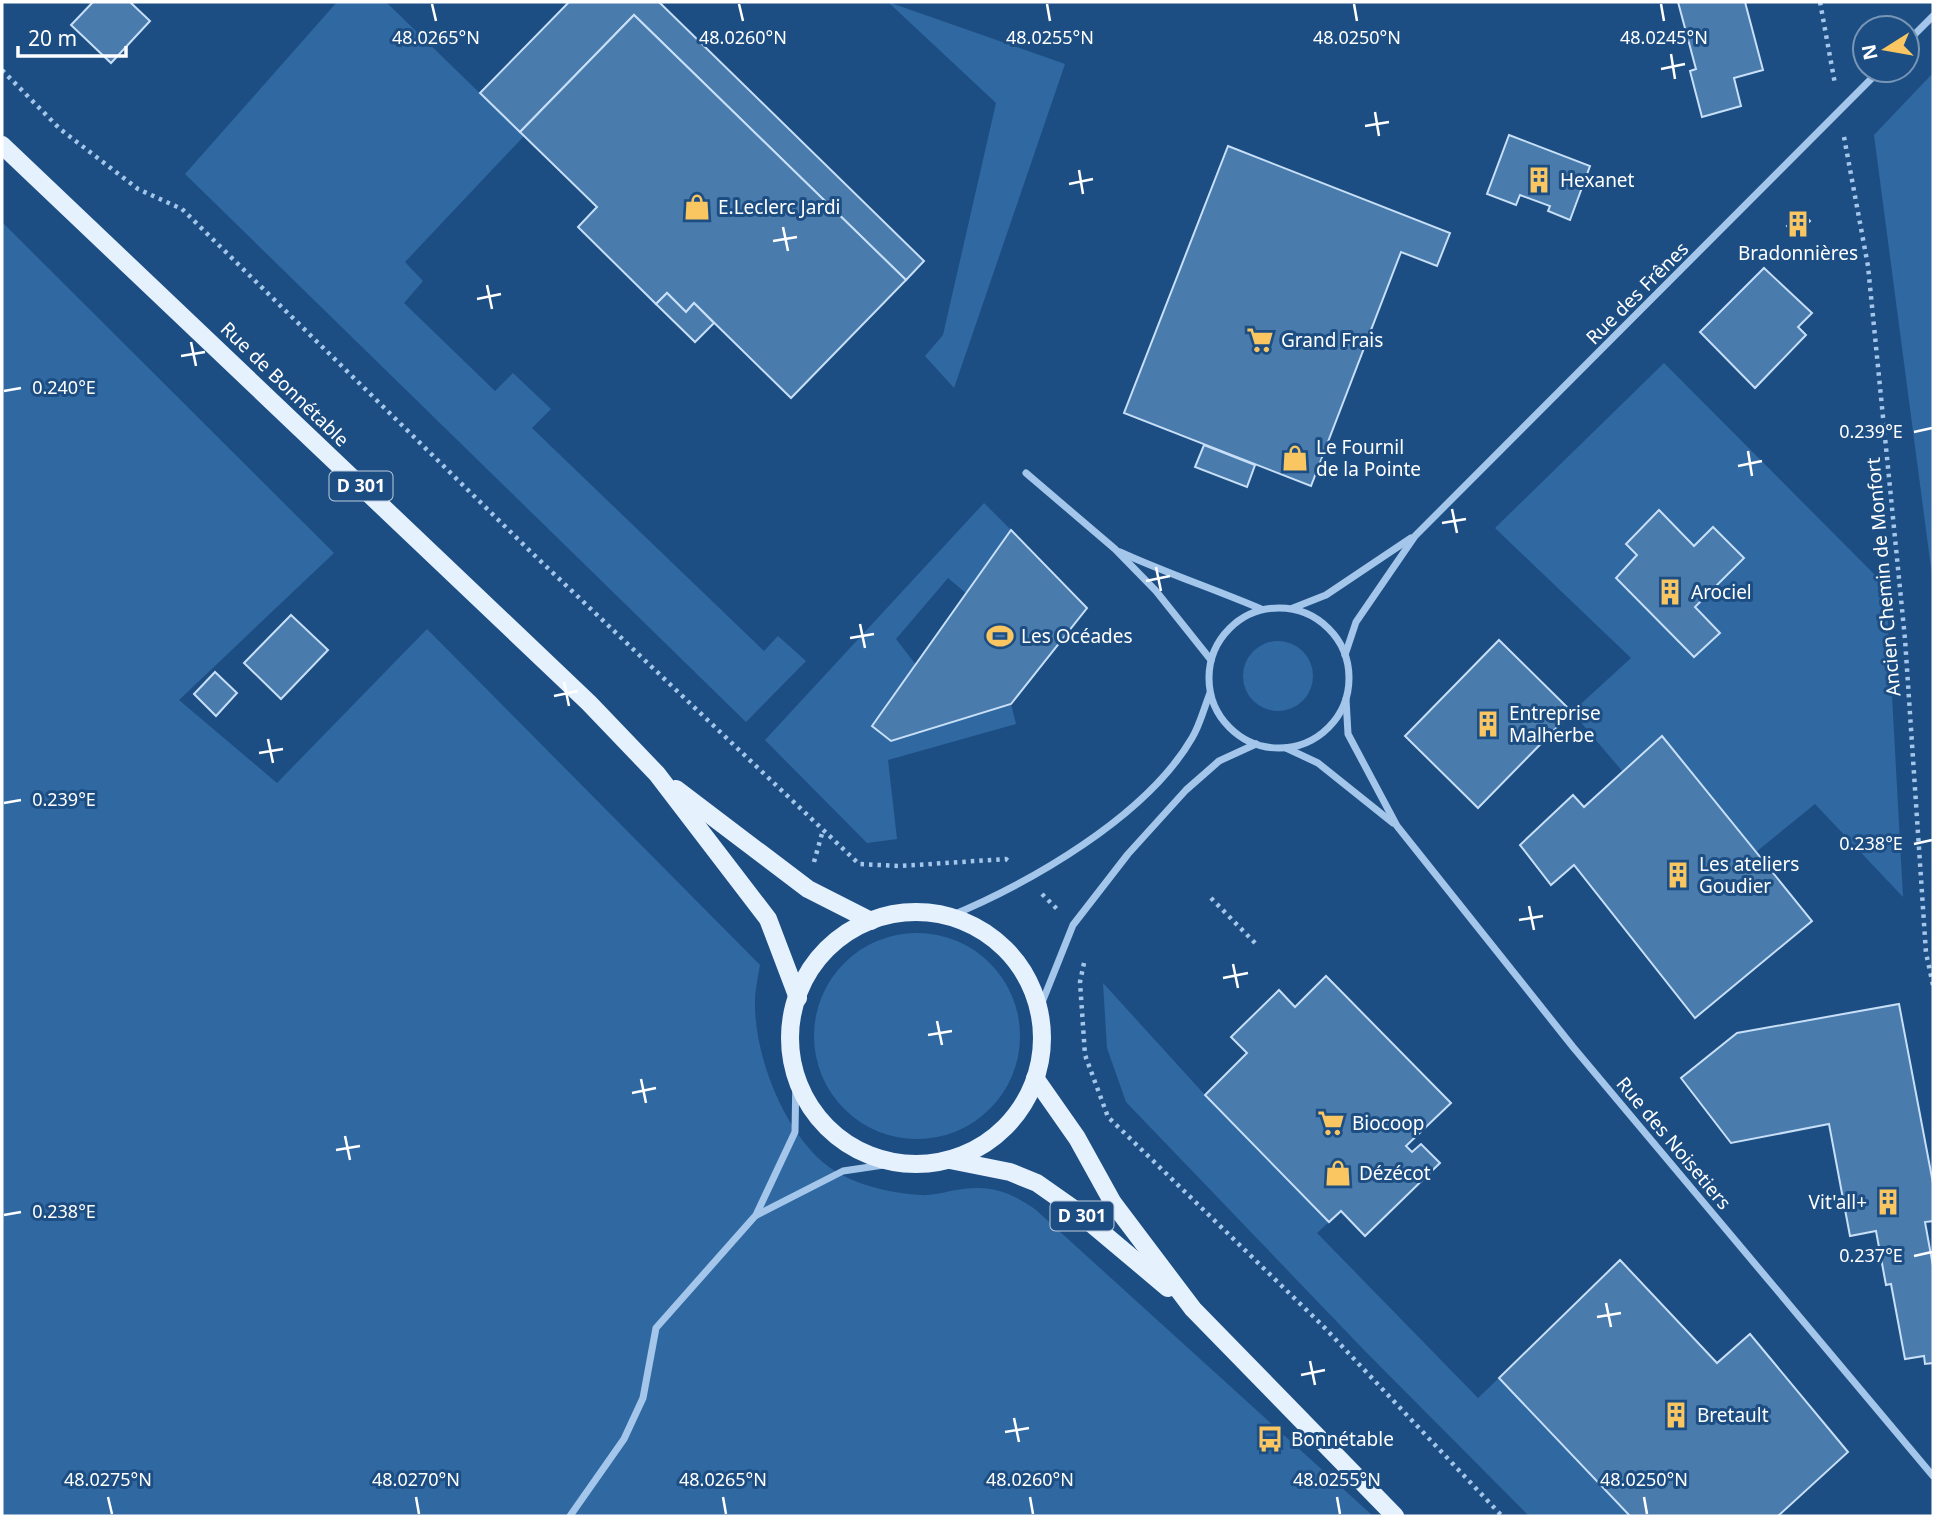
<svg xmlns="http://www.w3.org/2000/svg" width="1935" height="1518" viewBox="0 0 1935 1518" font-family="'Noto Sans',sans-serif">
	<rect width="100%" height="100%" fill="#1d4e83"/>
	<g fill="#3068a1">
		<polygon points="337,2 386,2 524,136 405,262 423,281 404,303 495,391 513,373 551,409 532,428 764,651 778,636 806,661 746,722 185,174"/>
		<polygon points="888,2 1065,64 954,388 925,356 943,335 996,103"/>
		<polygon points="1933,73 1933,583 1874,135"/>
		<path d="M2,222L334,553L179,700L277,783L427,629L760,965C758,977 755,990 755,1002C754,1056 785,1135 829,1167C854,1185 890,1193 920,1195C931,1196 945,1192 956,1190C990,1184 1009,1191 1036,1210L1373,1516H2Z"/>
		<polygon points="1664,363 1886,586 1903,897 1815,804 1756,852 1623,772 1572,712 1631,658 1495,528"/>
		<polygon points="984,503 1011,530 967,594 948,578 896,639 916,665 873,726 891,741 1011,704 1016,724 888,760 897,839 867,843 765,740"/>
		<circle cx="1278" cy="676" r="35"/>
		<circle cx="917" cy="1036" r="103"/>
		<polygon points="1103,983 1205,1095 1329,1222 1317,1233 1478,1398 1499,1378 1630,1516 1529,1516 1365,1351 1126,1102 1107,1048"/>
	</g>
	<g fill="#4a7bad" stroke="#c7dff7" stroke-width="2">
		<polygon points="93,2 130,2 150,21 111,63 71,25"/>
		<polygon points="569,2 659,2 924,261 906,280 634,15 520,132 480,93"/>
		<polygon points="1678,2 1745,2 1763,70 1734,78 1741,106 1702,117 1690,71 1696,69"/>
		<polygon points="634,15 906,280 791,398 694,303 686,312 667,293 656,304 578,227 597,207 520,132"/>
		<polygon points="1509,135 1590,166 1570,220 1548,211 1550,206 1520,195 1516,205 1487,194"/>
		<polygon points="1228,146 1450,233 1437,266 1401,252 1311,486 1124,413"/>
		<polygon points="1801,212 1810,221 1795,235 1787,226"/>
		<polygon points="1764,268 1812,313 1798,327 1806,335 1755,388 1700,332"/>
		<polygon points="667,293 686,312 694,303 714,323 695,342 656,304"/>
		<polygon points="1204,445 1255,465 1247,487 1195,467"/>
		<polygon points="1659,510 1694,546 1713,527 1744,558 1695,607 1720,633 1694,657 1616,578 1637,555 1626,544"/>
		<polygon points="1011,530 1087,608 1011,704 891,741 872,726"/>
		<polygon points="291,615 328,650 281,699 244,663"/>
		<polygon points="1499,640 1572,712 1478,808 1405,736"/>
		<polygon points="215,672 237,693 216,716 194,694"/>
		<polygon points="1662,736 1812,921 1695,1018 1574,865 1551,885 1520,845 1573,795 1584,807"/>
		<polygon points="1326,976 1451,1103 1406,1146 1412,1152 1421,1144 1440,1163 1365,1236 1341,1211 1329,1222 1205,1095 1247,1053 1231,1037 1279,990 1295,1007"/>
		<polygon points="1899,1004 1933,1183 1933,1221 1925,1222 1933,1266 1933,1363 1925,1364 1924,1356 1905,1359 1891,1284 1886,1285 1876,1231 1850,1236 1829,1124 1731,1143 1681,1078 1737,1033"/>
		<polygon points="1620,1260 1717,1363 1750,1334 1848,1452 1778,1516 1630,1516 1499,1378"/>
	</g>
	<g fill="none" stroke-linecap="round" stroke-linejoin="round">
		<g stroke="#a3c6ea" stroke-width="4.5" stroke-dasharray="3.5 5" stroke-linecap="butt">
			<polyline points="1820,2 1835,84"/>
			<polyline points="2,70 60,129 138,189 182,209 532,553 859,864 900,866 1006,859 1011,863"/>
			<polyline points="1844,137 1868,266 1905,639 1926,953 1933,985"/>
			<polyline points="814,862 823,830"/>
			<polyline points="1042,894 1058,910"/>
			<polyline points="1211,898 1256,944"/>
			<polyline points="1084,963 1080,982 1085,1055 1108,1117 1322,1325 1502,1516"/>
		</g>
		<g stroke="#a3c6ea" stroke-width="7">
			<polyline points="1907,42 1933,16"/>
			<polyline points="1026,473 1115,549 1156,591 1211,660"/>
			<path d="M1120,552C1166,573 1214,589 1261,609"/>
			<circle cx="1279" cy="678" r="70"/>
			<polyline points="1293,608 1326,595 1411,538"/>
			<polyline points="1345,655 1356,622 1415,536 1880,70"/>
			<polyline points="1346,699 1348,734 1397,826 1573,1047 1933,1476"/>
			<polyline points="1286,748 1318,763 1393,823"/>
			<path d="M948,917C1030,883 1146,817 1192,738C1200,725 1204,708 1210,693"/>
			<polyline points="1039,1010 1073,925 1128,854 1186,790 1219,761 1256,744"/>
			<polyline points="757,1215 843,1171 897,1163"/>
			<polyline points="570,1516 624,1439 643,1398 656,1328 756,1215 795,1132 796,1073"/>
		</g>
		<g stroke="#e6f1fe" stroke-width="18">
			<polyline points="2,145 589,703 657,774 768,919 798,998"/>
			<polyline points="676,789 808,889 871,921"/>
			<circle cx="916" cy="1038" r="126"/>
			<polyline points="1035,1078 1077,1138 1113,1203 1193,1309 1395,1516"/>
			<polyline points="950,1160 1010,1172 1037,1183 1074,1209 1168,1288"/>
		</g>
	</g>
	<path fill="none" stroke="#fff" stroke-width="2.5" d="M432,4L436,21M739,4L743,21M1047,4L1050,21M1354,4L1357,21M1661,4L1664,21M1671,54L1675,79M1661,69L1685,64M1375,112L1379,136M1365,126L1389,122M1079,170L1083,194M1069,184L1093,179M783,227L788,251M773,241L797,237M487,285L492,309M477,299L501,294M191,342L196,366M181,356L205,352M4,391L21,388M1914,432L1932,428M1748,451L1752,476M1738,466L1762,461M1452,509L1457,533M1442,523L1466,519M1156,567L1161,591M1146,581L1170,576M860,624L865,648M850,638L874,634M564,682L569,706M554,696L578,691M268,739L273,763M259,753L283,749M4,803L21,800M1914,844L1932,840M1529,906L1534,930M1519,920L1543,916M1233,964L1238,988M1223,978L1248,973M937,1021L942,1045M928,1035L952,1031M641,1079L646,1103M632,1093L656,1088M345,1136L350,1160M336,1150L360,1146M4,1215L21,1212M1914,1256L1932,1252M1606,1303L1611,1327M1597,1317L1621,1313M1310,1361L1315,1385M1301,1375L1325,1370M1014,1418L1019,1442M1005,1432L1029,1428M108,1497L112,1514M416,1497L419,1514M723,1497L726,1514M1030,1497L1033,1514M1337,1497L1340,1514M1644,1497L1647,1514"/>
	<defs>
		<g id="building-bare" transform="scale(2.1)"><path d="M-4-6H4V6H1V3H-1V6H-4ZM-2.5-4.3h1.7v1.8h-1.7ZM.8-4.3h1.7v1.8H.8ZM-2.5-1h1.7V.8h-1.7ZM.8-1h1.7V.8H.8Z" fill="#fac661" stroke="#1d4e83" stroke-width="2.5" paint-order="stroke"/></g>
		<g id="shop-bare" transform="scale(2.1)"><path d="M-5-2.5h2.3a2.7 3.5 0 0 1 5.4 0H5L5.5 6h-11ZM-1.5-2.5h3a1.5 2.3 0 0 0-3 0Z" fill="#fac661" stroke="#1d4e83" stroke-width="2.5" paint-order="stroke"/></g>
		<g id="supermarket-bare" transform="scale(2.1)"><path d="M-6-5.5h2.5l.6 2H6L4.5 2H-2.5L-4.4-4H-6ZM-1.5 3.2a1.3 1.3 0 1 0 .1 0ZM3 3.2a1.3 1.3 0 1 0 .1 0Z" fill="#fac661" stroke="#1d4e83" stroke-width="2.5" paint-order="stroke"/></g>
		<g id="stadium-bare" transform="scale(2.1)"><path d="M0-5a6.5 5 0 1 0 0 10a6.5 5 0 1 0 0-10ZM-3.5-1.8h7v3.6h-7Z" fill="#fac661" stroke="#1d4e83" stroke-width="2.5" paint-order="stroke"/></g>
		<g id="bus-bare" transform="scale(2.1)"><path d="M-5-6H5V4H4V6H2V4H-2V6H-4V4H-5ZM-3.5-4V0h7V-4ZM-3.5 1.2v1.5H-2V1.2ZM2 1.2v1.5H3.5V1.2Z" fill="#fac661" stroke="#1d4e83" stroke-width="2.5" paint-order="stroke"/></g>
	</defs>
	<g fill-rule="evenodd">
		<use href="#building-bare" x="1539" y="180"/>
		<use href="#shop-bare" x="697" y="207"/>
		<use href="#building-bare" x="1798" y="224"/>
		<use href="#supermarket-bare" x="1260" y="340"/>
		<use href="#shop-bare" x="1295" y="458"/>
		<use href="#building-bare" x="1670" y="592"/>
		<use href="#stadium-bare" x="1000" y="636"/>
		<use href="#building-bare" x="1488" y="724"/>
		<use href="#building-bare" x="1678" y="875"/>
		<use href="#supermarket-bare" x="1331" y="1123"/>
		<use href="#shop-bare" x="1338" y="1173"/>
		<use href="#building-bare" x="1888" y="1202"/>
		<use href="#building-bare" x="1676" y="1415"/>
		<use href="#bus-bare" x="1270" y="1439"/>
	</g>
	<g text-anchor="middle" stroke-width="6" stroke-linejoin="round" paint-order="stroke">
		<g fill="#1d4e83" stroke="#bbcada" stroke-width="2">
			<rect x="329.5" y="471.5" width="63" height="29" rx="5"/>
			<rect x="1050.5" y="1201.5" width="63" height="29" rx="5"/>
		</g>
		<g font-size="18" font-weight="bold" fill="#fff">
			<text x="361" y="492">D 301</text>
			<text x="1082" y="1222">D 301</text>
		</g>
		<g font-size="19" fill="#fff" stroke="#1d4e83" text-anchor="start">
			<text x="1560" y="187">Hexanet</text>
			<text x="718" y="214">E.Leclerc Jardi</text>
			<text x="1798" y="260" text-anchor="middle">Bradonnières</text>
			<text x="1281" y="347">Grand Frais</text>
			<text x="1316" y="454">Le Fournil<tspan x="1316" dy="22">de la Pointe</tspan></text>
			<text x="1691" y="599">Arociel</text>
			<text x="1021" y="643">Les Océades</text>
			<text x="1509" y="720">Entreprise<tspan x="1509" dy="22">Malherbe</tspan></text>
			<text x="1699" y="871">Les ateliers<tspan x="1699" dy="22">Goudier</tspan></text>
			<text x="1352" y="1130">Biocoop</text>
			<text x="1359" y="1180">Dézécot</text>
			<text x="1867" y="1209" text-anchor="end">Vit'all+</text>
			<text x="1697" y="1422">Bretault</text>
			<text x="1291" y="1446">Bonnétable</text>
		</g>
		<g font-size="19" fill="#fff" stroke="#1d4e83">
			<text transform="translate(1637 293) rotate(-45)" y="7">Rue des Frênes</text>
			<text transform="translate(285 384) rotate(44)" y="7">Rue de Bonnétable</text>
			<text transform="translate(1883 577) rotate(-95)" y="7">Ancien Chemin de Monfort</text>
			<text transform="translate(1674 1143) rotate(50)" y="7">Rue des Noisetiers</text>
		</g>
	</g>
	<g font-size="18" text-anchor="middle" fill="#fff" stroke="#1d4e83" stroke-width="6" stroke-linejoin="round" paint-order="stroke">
		<text x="1664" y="44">48.0245°N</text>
		<text x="436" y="44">48.0265°N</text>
		<text x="743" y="44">48.0260°N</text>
		<text x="1050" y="44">48.0255°N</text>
		<text x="1357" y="44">48.0250°N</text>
		<text x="64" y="394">0.240°E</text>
		<text x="1871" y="438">0.239°E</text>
		<text x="64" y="806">0.239°E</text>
		<text x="1871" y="850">0.238°E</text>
		<text x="64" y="1218">0.238°E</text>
		<text x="1871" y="1262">0.237°E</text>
		<text x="108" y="1486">48.0275°N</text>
		<text x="416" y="1486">48.0270°N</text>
		<text x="723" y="1486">48.0265°N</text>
		<text x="1030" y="1486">48.0260°N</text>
		<text x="1337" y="1486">48.0255°N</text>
		<text x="1644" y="1486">48.0250°N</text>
	</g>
	<rect width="1935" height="1518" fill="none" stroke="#ffffff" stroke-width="7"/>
	<g transform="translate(1886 49) rotate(259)"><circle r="33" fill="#1d4e83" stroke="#7795b5" stroke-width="2"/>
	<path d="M0-5L12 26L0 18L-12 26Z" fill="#fac661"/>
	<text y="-10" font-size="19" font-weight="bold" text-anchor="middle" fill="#ffffff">N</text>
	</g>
	<path d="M18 46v10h108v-10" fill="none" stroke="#ffffff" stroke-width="3.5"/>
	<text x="28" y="46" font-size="21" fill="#ffffff" stroke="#1d4e83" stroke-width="5" paint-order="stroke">20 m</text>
</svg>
